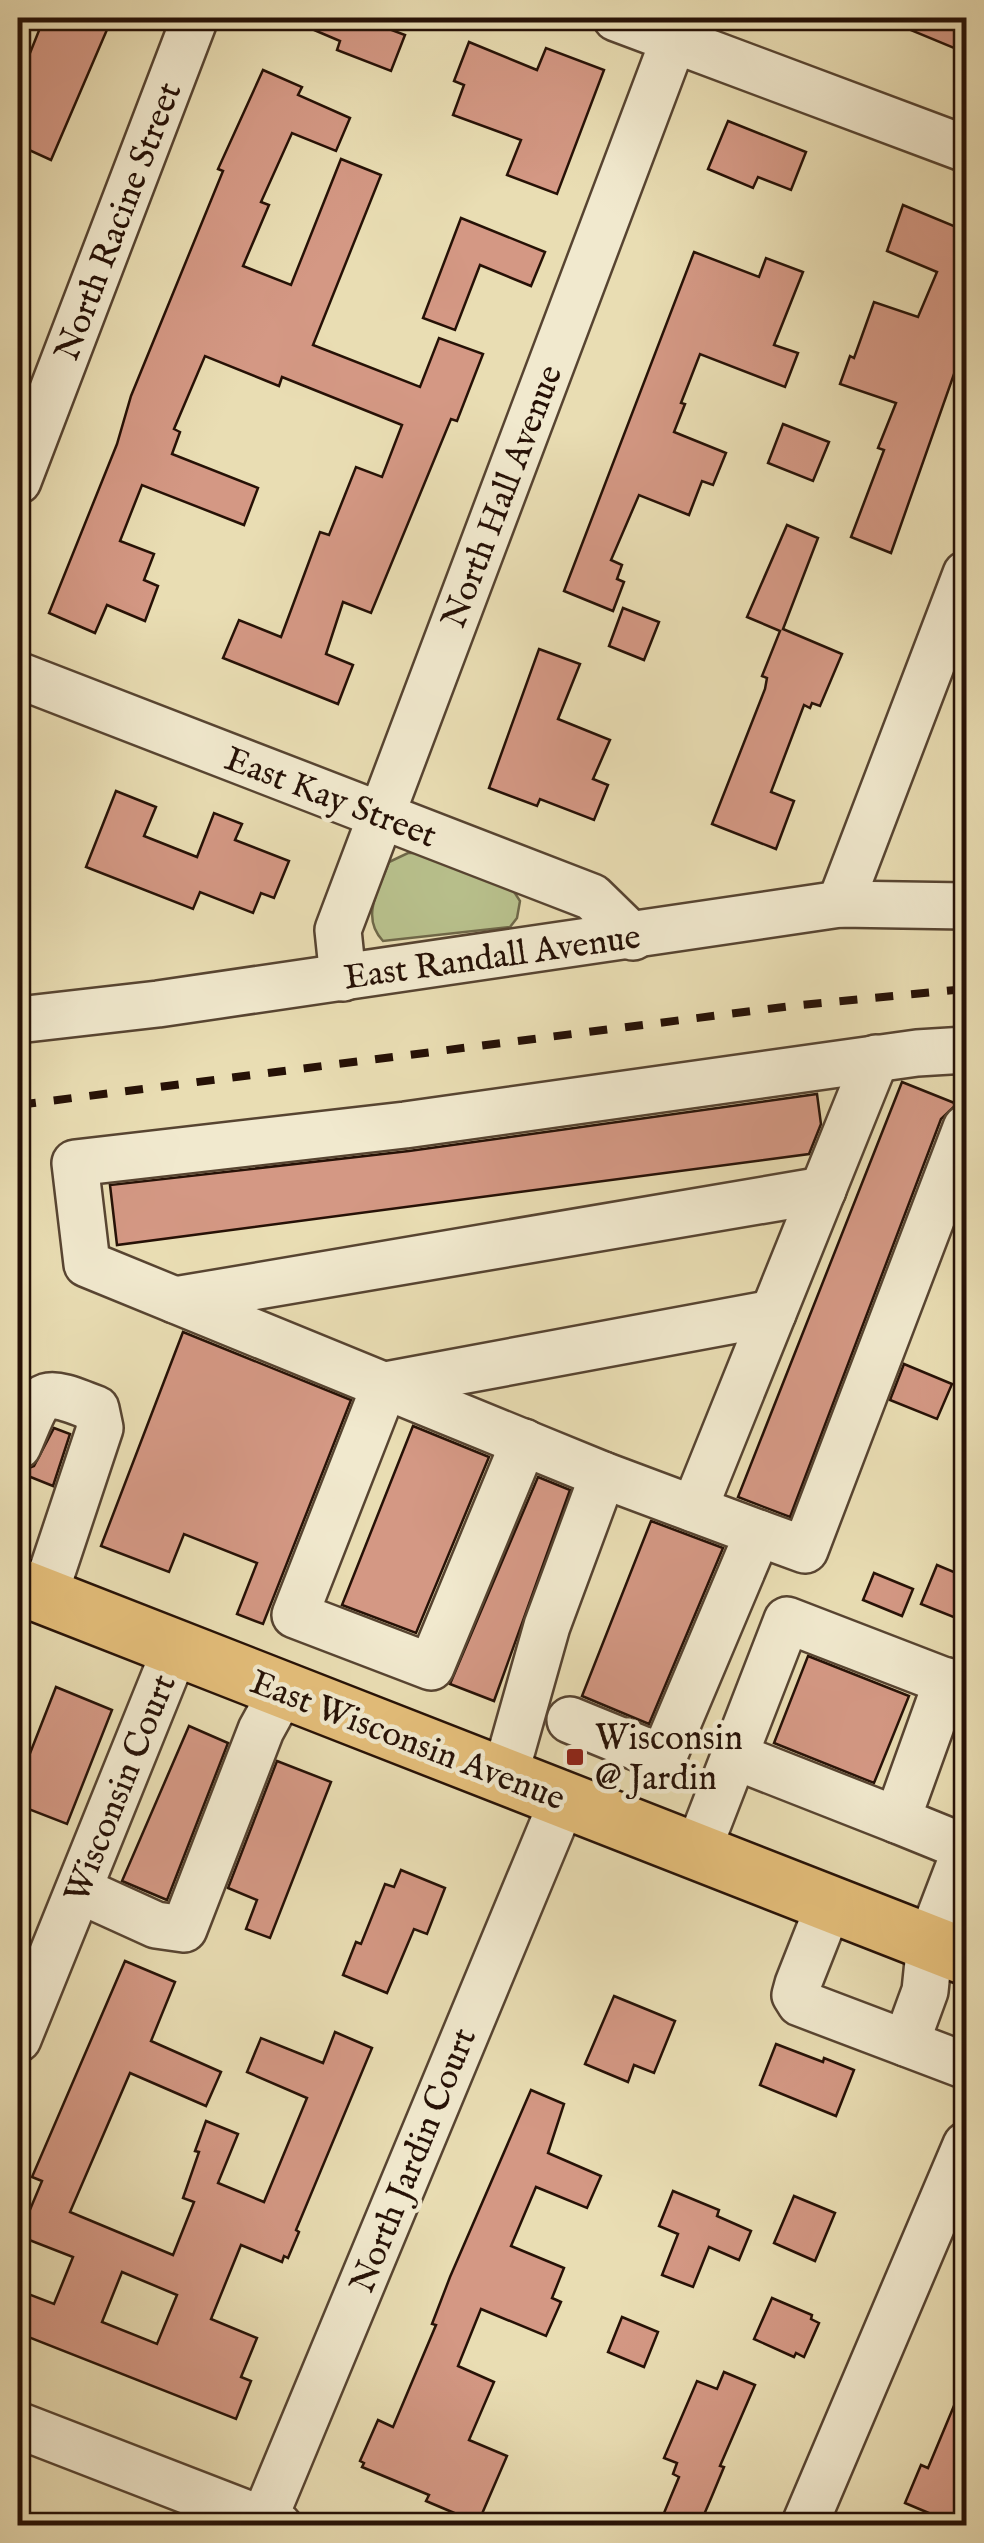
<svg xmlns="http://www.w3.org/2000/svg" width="984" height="2543" viewBox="0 0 984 2543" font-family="'IM FELL English',serif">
	<rect width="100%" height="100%" fill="#e9ddb3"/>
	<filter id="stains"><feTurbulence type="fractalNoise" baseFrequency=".002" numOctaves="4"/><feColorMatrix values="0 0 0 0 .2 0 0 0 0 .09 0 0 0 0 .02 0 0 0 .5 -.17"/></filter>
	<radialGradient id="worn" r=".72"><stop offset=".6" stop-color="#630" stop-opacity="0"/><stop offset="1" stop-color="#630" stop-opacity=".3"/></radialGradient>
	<path fill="#b8c08c" stroke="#6f6849" stroke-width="2.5" d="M408,853H419L511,887L520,901L517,918L510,927L383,941C360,917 379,889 389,862Z"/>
	<g fill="#d49884" stroke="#261106" stroke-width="2.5" fill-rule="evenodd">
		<polygon points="44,18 112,18 51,160 18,145 18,83"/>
		<polygon points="286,18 360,18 405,35 391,71 337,50 340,41"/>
		<polygon points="884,18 966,18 966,53 884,19"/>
		<polygon points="469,42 537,70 546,48 604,70 557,194 507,175 521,140 453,115 464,85 454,81"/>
		<polygon points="263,70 302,87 298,95 350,118 336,151 292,133 261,202 269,205 243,266 291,285 341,159 381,175 313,345 420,387 439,338 483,354 457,421 451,419 371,613 343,602 326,654 353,665 338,704 223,658 239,620 281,637 320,532 329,535 356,467 382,477 402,425 282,377 279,386 205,356 174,429 180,432 172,454 258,488 244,525 142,485 120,541 154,554 144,580 158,586 145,621 107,605 95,633 49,613 117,444 131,396 223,171 218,169"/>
		<polygon points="728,121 806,152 791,190 758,177 753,188 708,169"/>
		<polygon points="903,205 966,231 966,340 891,553 851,537 884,450 878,448 896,403 840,384 850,356 854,358 874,302 918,317 937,272 887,251"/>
		<polygon points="461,218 545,252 531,286 480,265 455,330 423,318"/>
		<polygon points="694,252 759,277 766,258 803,272 774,345 798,353 785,387 700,354 681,403 685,404 674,432 726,453 713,485 702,481 689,515 639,495 611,560 622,565 617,579 624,582 613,611 564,591"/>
		<polygon points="783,424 829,442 813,481 768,463"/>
		<polygon points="787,525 818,538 783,629 842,654 820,706 812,703 810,708 804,705 771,792 794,801 776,849 712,824 765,689 767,678 762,676 780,631 747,617"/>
		<polygon points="623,608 659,622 644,660 609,646"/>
		<polygon points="539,649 580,664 558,719 610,740 593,779 608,785 594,820 540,799 537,806 489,788"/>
		<polygon points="116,791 156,807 144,836 197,857 214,813 242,824 235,840 289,861 274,898 261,893 253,913 200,892 193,909 86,867"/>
		<polygon points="902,1082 957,1104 941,1119 790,1517 738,1497"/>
		<polygon points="817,1094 821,1124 809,1154 117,1245 110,1185 409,1151"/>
		<polygon points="183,1332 351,1400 263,1624 237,1614 257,1563 184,1534 169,1572 101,1546"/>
		<polygon points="904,1364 952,1384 937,1419 890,1400"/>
		<polygon points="413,1426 489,1457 416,1633 342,1605"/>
		<polygon points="54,1428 70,1434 53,1486 18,1472 34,1466"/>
		<polygon points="538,1477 570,1490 494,1701 450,1684"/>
		<polygon points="651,1521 723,1548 649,1724 582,1696"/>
		<polygon points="937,1565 966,1577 966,1622 921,1604"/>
		<polygon points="874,1573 913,1589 902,1616 863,1600"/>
		<polygon points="808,1656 909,1696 874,1783 774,1743"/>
		<polygon points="56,1687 112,1710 67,1824 18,1805 18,1784"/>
		<polygon points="189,1726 228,1743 167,1900 122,1881"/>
		<polygon points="277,1761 331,1782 270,1938 246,1929 257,1900 228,1888"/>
		<polygon points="401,1870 445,1888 427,1934 414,1929 387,1993 343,1975 356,1942 361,1944 385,1884 394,1887"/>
		<path d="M125,1961L175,1982L151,2041L221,2072L206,2106L130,2073L70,2212L173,2255L194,2202L183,2198L199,2152L195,2151L206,2121L238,2134L218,2183L264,2202L307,2098L247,2072L261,2038L323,2063L335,2032L372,2048L296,2230L299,2232L288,2258L284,2256L282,2262L241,2245L211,2319L257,2338L241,2377L251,2381L236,2419L18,2333V2290L54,2304L73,2257L19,2236L42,2181L32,2177ZM122,2272L177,2295L157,2344L102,2322Z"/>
		<polygon points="614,1996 675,2021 654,2073 634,2065 628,2082 585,2064"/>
		<polygon points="776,2044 823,2062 824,2058 854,2070 836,2116 760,2085"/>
		<polygon points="531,2090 564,2104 548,2153 601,2176 587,2208 536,2187 511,2246 564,2268 552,2298 561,2302 546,2336 481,2309 458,2366 494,2382 469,2440 507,2456 478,2523 426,2501 429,2495 362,2467 364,2463 360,2461 378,2420 393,2427 436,2325 432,2324 450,2277"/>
		<polygon points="673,2191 719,2210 717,2216 751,2231 739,2260 709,2247 693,2287 662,2275 678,2234 659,2226"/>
		<polygon points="794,2196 835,2213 815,2261 774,2243"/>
		<polygon points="772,2298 812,2315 811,2319 819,2323 804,2357 796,2353 794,2357 754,2339"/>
		<polygon points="622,2317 658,2332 644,2367 608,2352"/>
		<polygon points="724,2372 755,2385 720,2466 724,2467 712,2496 703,2517 699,2516 695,2526 664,2513 679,2477 673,2474 677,2463 664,2458 697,2381 717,2389"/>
		<polygon points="966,2377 966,2496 955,2524 905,2503 921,2465 928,2468"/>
	</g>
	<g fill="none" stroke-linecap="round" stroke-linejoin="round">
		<g stroke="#574431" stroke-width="50">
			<g id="minor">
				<polyline points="616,18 966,149"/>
				<polyline points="18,481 195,18"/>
				<polyline points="18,675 592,897 633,937"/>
				<polyline points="840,904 966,574"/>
				<polyline points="343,978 338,930 682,18"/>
				<polyline points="18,1020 158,1004 840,904 966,906"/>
				<polyline points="175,1300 823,1190"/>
				<polyline points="524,1442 431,1667 295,1615 385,1385 773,1313"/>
				<path d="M18,1446C42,1391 36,1385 96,1409L100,1428L44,1596"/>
				<polyline points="694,1509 876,1058"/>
				<polyline points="758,1533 805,1550 966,1128"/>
				<polyline points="947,1681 897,1820 966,1848"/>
				<polyline points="570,1720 663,1758 758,1533 603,1475 87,1264 75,1163 405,1125 917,1053 966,1050"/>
				<polyline points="734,1756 897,1820"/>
				<polyline points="504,1778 547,1626 603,1475"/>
				<polyline points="697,1852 787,1620 966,1689"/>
				<polyline points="79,1890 156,1925 184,1929 261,1730 283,1690"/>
				<polyline points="830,1903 798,1984 795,1995 800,2003 966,2066"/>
				<polyline points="18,2039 176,1648"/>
				<polyline points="906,2043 925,1991 930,1942 966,1848"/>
				<polyline points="18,2425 279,2526"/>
				<polyline points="264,2519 563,1800"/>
				<polyline points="804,2526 966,2145"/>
			</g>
		</g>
		<g stroke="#261106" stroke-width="60">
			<polyline id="major" points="18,1586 966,1957"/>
		</g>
		<use href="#minor" stroke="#f1e9ce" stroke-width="45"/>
		<use href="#major" stroke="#e4be7a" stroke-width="55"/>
		<polyline stroke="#261106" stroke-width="8" stroke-dasharray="18 18" stroke-linecap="butt" points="18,1105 791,1006 966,989"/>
	</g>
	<rect fill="#8f2418" stroke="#f1e9ce" stroke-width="4" x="565" y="1747" width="20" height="20" rx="5"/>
	<g text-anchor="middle" stroke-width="9" stroke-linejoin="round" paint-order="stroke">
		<g font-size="35" fill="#261106" stroke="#f1e9ce">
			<text transform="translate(117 221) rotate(-69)" y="12">North Racine Street</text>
			<text transform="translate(501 496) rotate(-69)" y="12">North Hall Avenue</text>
			<text transform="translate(331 796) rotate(21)" y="12">East Kay Street</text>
			<text transform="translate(492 956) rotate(-8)" y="12">East Randall Avenue</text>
			<text transform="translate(408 1739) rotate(21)" y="12">East Wisconsin Avenue</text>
			<text transform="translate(119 1788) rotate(-68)" y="12">Wisconsin Court</text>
			<text transform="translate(412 2160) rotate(-68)" y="12">North Jardin Court</text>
		</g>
		<g font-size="35" fill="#261106" stroke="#f1e9ce" text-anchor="start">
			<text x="595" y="1749">Wisconsin<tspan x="595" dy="40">@ Jardin</tspan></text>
		</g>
	</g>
	<rect width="984" height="2543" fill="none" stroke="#e9ddb3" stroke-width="60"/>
	<rect x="20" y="20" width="944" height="2503" fill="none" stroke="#261106" stroke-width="5"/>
	<rect x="30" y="30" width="924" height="2483" fill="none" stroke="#261106" stroke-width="2.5"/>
	<rect width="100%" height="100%" filter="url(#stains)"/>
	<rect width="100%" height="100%" fill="url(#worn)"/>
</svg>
